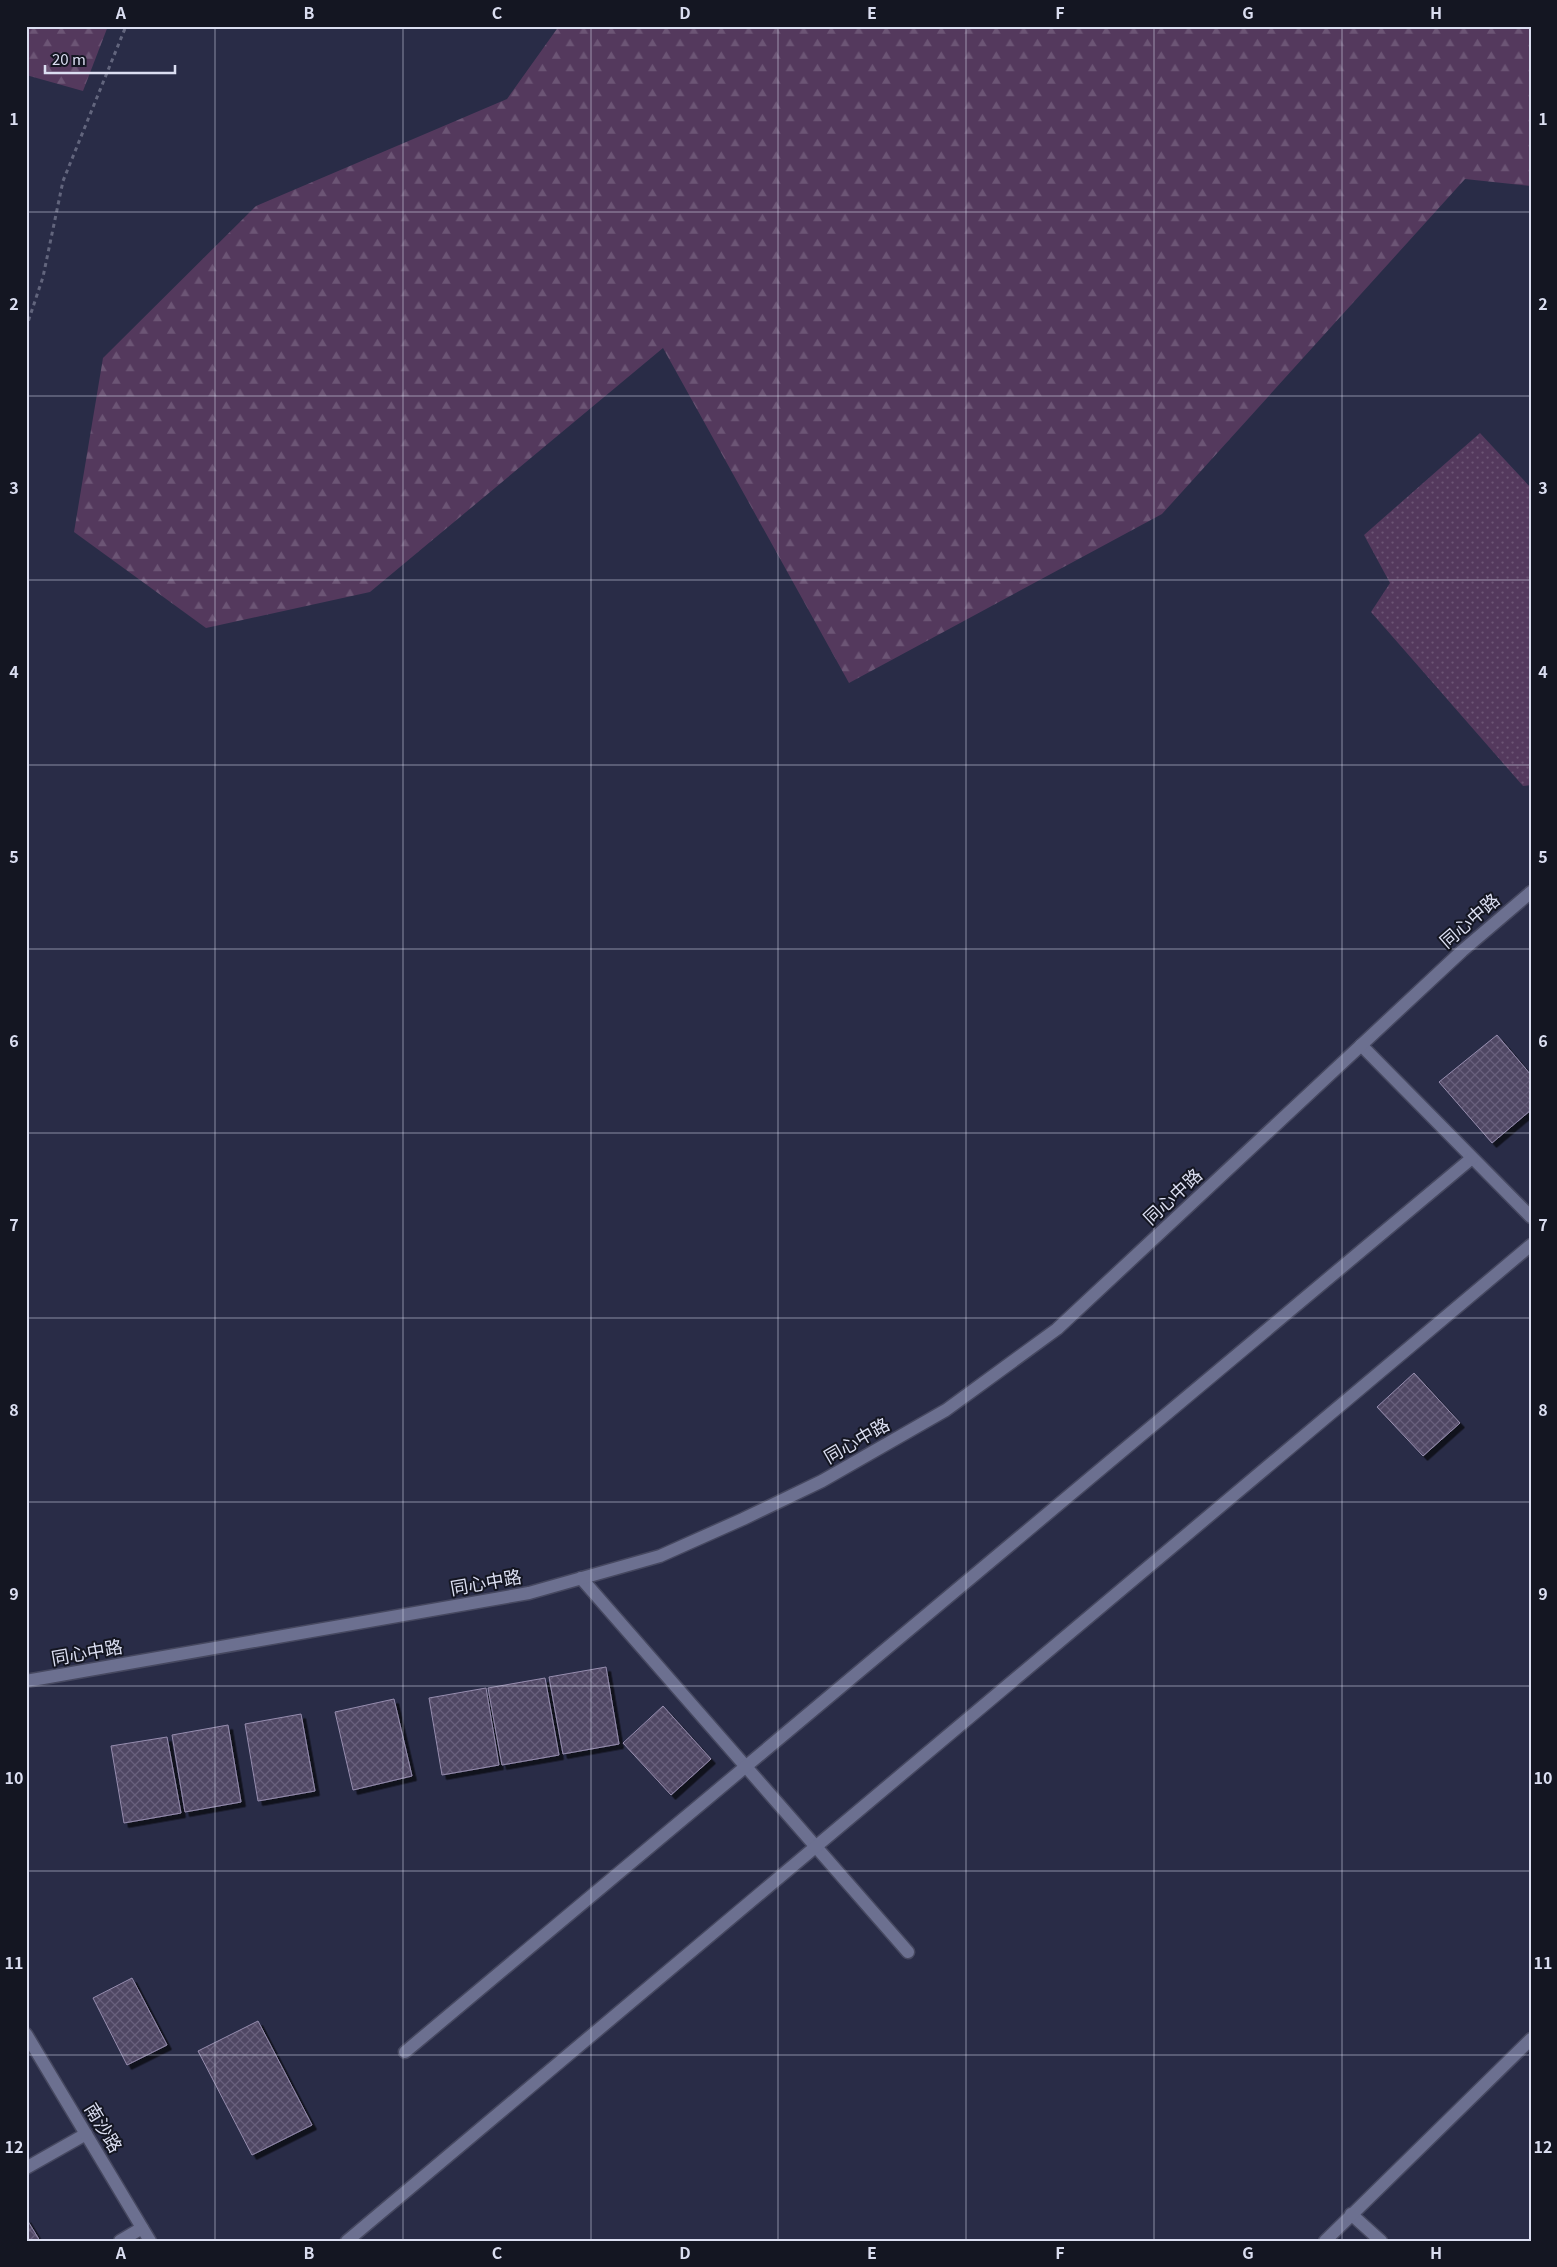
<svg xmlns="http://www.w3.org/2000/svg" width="1557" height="2267" viewBox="0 0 1557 2267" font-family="Georgia,'Noto Sans SC',serif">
	<defs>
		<pattern id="forest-firs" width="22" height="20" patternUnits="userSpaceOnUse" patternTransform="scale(1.25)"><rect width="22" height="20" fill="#54395d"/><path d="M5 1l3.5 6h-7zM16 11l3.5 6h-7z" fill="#6c5575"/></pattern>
		<pattern id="park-dots" width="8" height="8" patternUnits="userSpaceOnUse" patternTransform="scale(1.25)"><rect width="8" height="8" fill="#54395d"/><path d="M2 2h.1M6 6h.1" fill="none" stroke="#6c5575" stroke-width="1.8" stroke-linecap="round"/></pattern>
		<pattern id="building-cross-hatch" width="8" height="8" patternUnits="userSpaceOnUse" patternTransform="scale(1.25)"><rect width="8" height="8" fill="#4f4664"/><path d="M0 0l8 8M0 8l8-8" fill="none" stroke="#68607b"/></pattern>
		<filter id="shadow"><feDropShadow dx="4.5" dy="4.5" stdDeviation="0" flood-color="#0009"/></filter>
	</defs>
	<rect width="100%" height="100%" fill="#292c47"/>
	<g fill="url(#forest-firs)">
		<polygon points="26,26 108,26 83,91 26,75"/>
		<polygon points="559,26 1531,26 1531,186 1465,179 1162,514 849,683 663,348 370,592 206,628 74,532 103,358 256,206 507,99"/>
	</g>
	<polygon fill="url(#park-dots)" points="1480,433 1531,488 1531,785 1523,786 1371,612 1390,583 1364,535"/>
	<g fill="url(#building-cross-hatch)" stroke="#968dae" filter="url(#shadow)">
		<polygon points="1497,1035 1531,1075 1531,1110 1492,1143 1439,1082"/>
		<polygon points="1414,1373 1460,1423 1423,1456 1377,1407"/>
		<polygon points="606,1667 619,1744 563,1754 549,1677"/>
		<polygon points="545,1678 559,1755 502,1765 488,1688"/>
		<polygon points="486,1688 499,1765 442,1775 429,1698"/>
		<polygon points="394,1699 412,1776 353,1790 335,1712"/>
		<polygon points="663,1706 711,1759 671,1795 623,1743"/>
		<polygon points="301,1714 315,1791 258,1801 245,1724"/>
		<polygon points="228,1725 241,1802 185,1812 172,1735"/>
		<polygon points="167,1737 181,1813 124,1823 111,1746"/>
		<polygon points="132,1978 167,2045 127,2065 93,1998"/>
		<polygon points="258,2021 312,2125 252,2155 198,2051"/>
		<polygon points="26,2218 40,2241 26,2241"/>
	</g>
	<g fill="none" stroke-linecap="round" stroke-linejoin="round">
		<g stroke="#464860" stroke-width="15">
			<g id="service">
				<polyline points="26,2168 86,2134"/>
				<polyline points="120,2241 142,2228"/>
			</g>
		</g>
		<g stroke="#464860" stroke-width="15">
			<g id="minor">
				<polyline points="1361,1045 1531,1217"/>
				<polyline points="581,1578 908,1952"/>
				<polyline points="26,2034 150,2241"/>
				<polyline points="405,2052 1472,1158"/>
				<polyline points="1351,2214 1381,2241"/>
				<polyline points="347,2241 1531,1245"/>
				<polyline points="1325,2241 1531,2039"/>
			</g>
		</g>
		<g stroke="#464860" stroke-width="15">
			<polyline id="tertiary" points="26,1681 529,1593 660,1556 743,1519 822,1481 946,1410 1057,1329 1462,951 1531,892"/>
		</g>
		<polyline stroke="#62657d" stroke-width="3" stroke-dasharray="4 4" stroke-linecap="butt" points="26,328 43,277 63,181 126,26"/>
		<use href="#service" stroke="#6c7090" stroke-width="12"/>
		<use href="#minor" stroke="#6c7090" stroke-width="12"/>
		<use href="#tertiary" stroke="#6c7090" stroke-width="12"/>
	</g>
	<path fill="none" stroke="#dbdef1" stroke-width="1" stroke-opacity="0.55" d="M215,26V2241M403,26V2241M591,26V2241M778,26V2241M966,26V2241M1154,26V2241M1342,26V2241M26,212H1531M26,396H1531M26,580H1531M26,765H1531M26,949H1531M26,1133H1531M26,1318H1531M26,1502H1531M26,1686H1531M26,1871H1531M26,2055H1531"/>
	<g text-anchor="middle" stroke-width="4" stroke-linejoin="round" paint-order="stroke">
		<g font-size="18" fill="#dbdef1" stroke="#141622">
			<text transform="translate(1470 921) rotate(-41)" y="6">同心中路</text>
			<text transform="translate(1173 1197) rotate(-43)" y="6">同心中路</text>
			<text transform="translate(857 1441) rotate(-30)" y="6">同心中路</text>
			<text transform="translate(486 1583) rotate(-10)" y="6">同心中路</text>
			<text transform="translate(87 1653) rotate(-10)" y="6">同心中路</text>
			<text transform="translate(103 2128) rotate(59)" y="6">南沙路</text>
		</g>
	</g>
	<rect width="1557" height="2267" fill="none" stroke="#141622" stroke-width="55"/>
	<path d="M45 65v8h130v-8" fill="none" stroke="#dbdef1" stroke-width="2.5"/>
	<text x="52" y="65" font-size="15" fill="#dbdef1" stroke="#141622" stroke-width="4" paint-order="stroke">20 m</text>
	<rect x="28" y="28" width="1502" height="2212" fill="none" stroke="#dbdef1" stroke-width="2"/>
	<g font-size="16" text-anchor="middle" font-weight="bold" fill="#dbdef1">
		<text x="121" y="19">A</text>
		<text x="309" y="19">B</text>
		<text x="497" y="19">C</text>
		<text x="685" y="19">D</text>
		<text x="872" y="19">E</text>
		<text x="1060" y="19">F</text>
		<text x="1248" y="19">G</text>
		<text x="1436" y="19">H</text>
		<text x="14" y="125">1</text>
		<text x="1543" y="125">1</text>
		<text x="14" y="310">2</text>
		<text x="1543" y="310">2</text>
		<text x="14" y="494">3</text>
		<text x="1543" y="494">3</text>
		<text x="14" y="678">4</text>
		<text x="1543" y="678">4</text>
		<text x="14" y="863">5</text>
		<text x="1543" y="863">5</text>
		<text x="14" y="1047">6</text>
		<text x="1543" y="1047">6</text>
		<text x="14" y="1231">7</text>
		<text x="1543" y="1231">7</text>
		<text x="14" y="1416">8</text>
		<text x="1543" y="1416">8</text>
		<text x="14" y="1600">9</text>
		<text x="1543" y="1600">9</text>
		<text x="14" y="1784">10</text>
		<text x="1543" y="1784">10</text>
		<text x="14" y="1969">11</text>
		<text x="1543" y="1969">11</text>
		<text x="14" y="2153">12</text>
		<text x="1543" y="2153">12</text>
		<text x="121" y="2259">A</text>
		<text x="309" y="2259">B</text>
		<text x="497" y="2259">C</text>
		<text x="685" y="2259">D</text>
		<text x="872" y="2259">E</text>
		<text x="1060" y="2259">F</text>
		<text x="1248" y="2259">G</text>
		<text x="1436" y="2259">H</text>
	</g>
</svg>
